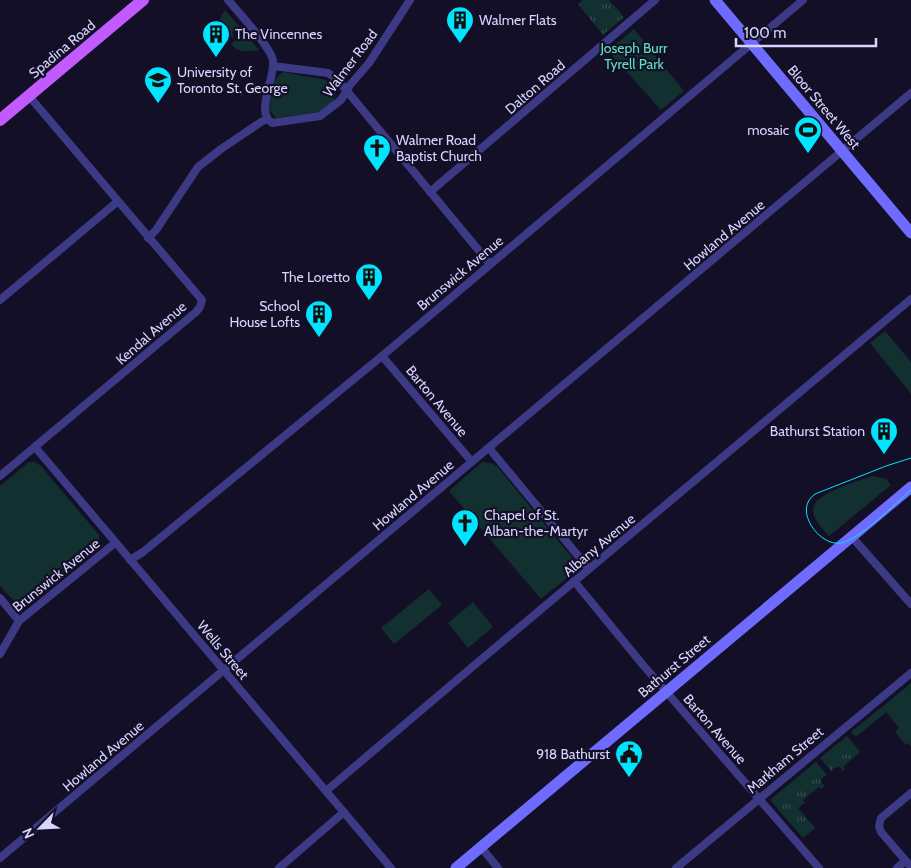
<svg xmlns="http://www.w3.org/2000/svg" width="911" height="868" viewBox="0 0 911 868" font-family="Cabin,sans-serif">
	<defs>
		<pattern id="grass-tufts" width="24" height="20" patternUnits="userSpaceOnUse" patternTransform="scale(1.25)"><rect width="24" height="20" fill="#12302f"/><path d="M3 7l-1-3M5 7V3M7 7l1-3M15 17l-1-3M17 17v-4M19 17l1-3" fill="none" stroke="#344d4e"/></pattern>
	</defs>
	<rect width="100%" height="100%" fill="#130f26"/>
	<g fill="url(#grass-tufts)">
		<polygon points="583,0 609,0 624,17 603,35 578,4"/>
		<polygon points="882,707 886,712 856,737 851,732"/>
		<polygon points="847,736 860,752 844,766 845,769 842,772 841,768 838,767 834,768 831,771 820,758"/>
		<polygon points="816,762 827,775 821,779 822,784 825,786 821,789 819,787 803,800 805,803 798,808 815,828 803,838 772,802 771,799"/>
	</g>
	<g fill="#12302f">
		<path d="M225,10L240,27L232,33L234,36L232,38L230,36L226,39C217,28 217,22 225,10Z"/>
		<path d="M241,29L259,50C248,52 238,53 231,44L239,37L237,33Z"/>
		<polygon points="634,29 684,91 661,110 608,51"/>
		<path d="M284,72C290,73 297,75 303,76C315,78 339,78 335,96C334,104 325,109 318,112L276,118L271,112L269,108C272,97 271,77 284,72Z"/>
		<polygon points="885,331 911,362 911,394 870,343"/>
		<polygon points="29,462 35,462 41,466 99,535 99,542 94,549 31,602 24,605 14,601 0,586 0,486"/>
		<polygon points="482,462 491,463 497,466 574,560 575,569 573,569 567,578 541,599 449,491"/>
		<path d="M873,476L886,479L891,485L829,536C822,528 813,520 813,509C813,494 860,480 873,476Z"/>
		<polygon points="429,589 442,605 394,644 381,628"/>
		<polygon points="473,602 493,627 468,648 448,623"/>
		<polygon points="911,683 911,746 908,743 906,745 895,732 899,728 882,707"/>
	</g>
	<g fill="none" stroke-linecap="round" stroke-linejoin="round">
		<g stroke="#3d3a85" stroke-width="8">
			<path d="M228,0C238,12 272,48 273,61C275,79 255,112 272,123L320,116L341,100L350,85L369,63L410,0"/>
			<polyline points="273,66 328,73 337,79 490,264"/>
			<polyline points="430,192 655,0"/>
			<polyline points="148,238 156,230 198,167 221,149 261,122 267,119"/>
			<polyline points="0,300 117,202"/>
			<polyline points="382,356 472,462"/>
			<polyline points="35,447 391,868"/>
			<polyline points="489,448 589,569"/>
			<polyline points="0,476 196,312 200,307 202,300 29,96"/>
			<polyline points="852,537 911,604"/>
			<polyline points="130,560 143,552 382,356 803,0"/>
			<polyline points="574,581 643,665 819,868"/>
			<polyline points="0,598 19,621"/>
			<polyline points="0,654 19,621 115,543"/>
			<polyline points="326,791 471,668 911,299"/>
			<polyline points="911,793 881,818 879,826 881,832 911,867"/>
			<polyline points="481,847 498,868"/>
			<polyline points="0,858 911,93"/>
			<polyline points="279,868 344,812"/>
			<polyline points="676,868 911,673"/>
			<polyline points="897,868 905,861"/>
		</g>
		<g stroke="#6f6bff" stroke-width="11">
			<polyline points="715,0 911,233"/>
			<polyline points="456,868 911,487"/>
		</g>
		<polyline stroke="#c25bff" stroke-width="12" points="0,120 143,0"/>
		<path stroke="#00e5ff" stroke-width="1" d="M911,458L886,466L815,494C792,510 820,547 841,543C859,540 896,503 911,490"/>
	</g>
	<defs>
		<g id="building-pin" transform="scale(1.4375)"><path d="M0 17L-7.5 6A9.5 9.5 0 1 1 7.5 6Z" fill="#00e5ff" stroke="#130f26"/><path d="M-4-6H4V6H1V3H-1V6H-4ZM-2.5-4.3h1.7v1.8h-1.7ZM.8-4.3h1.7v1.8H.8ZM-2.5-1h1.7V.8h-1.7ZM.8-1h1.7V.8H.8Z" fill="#111"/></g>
		<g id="university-pin" transform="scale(1.4375)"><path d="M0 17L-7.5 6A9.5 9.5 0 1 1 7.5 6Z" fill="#00e5ff" stroke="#130f26"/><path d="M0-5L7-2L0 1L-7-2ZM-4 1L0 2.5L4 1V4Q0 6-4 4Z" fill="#111"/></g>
		<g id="stadium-pin" transform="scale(1.4375)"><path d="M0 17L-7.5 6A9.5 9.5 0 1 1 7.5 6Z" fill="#00e5ff" stroke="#130f26"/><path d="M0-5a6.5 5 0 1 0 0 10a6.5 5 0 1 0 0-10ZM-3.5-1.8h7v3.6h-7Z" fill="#111"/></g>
		<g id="church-pin" transform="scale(1.4375)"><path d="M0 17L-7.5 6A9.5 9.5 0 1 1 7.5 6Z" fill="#00e5ff" stroke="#130f26"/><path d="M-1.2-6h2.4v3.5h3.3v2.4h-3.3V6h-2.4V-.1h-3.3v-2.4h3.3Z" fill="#111"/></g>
		<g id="civic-pin" transform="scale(1.4375)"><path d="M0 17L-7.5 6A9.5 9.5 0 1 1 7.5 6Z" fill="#00e5ff" stroke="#130f26"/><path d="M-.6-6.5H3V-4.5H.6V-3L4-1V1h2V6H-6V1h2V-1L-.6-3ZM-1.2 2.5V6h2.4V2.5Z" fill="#111"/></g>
	</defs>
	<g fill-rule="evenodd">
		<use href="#building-pin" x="460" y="20"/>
		<use href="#building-pin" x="216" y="34"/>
		<use href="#university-pin" x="158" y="80"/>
		<use href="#stadium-pin" x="808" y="130"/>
		<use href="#church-pin" x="377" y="148"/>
		<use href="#building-pin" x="369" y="277"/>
		<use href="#building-pin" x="319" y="314"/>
		<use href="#building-pin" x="884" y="431"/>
		<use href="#church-pin" x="465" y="523"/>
		<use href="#civic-pin" x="629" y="754"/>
	</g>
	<g text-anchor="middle" stroke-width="4.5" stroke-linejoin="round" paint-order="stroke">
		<g font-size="14" fill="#d9d4ff" stroke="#130f26" text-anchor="start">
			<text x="479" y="25">Walmer Flats</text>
			<text x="235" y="39">The Vincennes</text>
			<text x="177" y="77">University of<tspan x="177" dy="16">Toronto St. George</tspan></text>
			<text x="789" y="135" text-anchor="end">mosaic</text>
			<text x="396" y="145">Walmer Road<tspan x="396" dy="16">Baptist Church</tspan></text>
			<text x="350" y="282" text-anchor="end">The Loretto</text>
			<text x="300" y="311" text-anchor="end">School<tspan x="300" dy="16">House Lofts</tspan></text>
			<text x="865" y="436" text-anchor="end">Bathurst Station</text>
			<text x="484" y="520">Chapel of St.<tspan x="484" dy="16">Alban-the-Martyr</tspan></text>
			<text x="610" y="759" text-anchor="end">918 Bathurst</text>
		</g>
		<g font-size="14" fill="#5fe0c0" stroke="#130f26">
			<text x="634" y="53">Joseph Burr<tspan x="634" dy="16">Tyrell Park</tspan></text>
		</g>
		<g font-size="14" fill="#d9d4ff" stroke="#130f26">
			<text transform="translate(62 49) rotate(-40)" y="5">Spadina Road</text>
			<text transform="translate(350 63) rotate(-53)" y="5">Walmer Road</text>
			<text transform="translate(535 87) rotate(-41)" y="5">Dalton Road</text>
			<text transform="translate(824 107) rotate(50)" y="5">Bloor Street West</text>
			<text transform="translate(724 235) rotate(-40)" y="5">Howland Avenue</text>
			<text transform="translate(460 273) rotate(-40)" y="5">Brunswick Avenue</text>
			<text transform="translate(151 333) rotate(-41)" y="5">Kendal Avenue</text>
			<text transform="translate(437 401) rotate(50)" y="5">Barton Avenue</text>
			<text transform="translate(413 495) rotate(-40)" y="5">Howland Avenue</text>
			<text transform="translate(599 545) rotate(-40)" y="5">Albany Avenue</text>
			<text transform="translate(56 575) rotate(-39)" y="5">Brunswick Avenue</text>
			<text transform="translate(223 650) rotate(50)" y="5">Wells Street</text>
			<text transform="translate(674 666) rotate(-40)" y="5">Bathurst Street</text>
			<text transform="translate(715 729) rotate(49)" y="5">Barton Avenue</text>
			<text transform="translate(103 756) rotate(-40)" y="5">Howland Avenue</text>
			<text transform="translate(785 760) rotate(-40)" y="5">Markham Street</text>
		</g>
	</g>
	<g transform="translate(40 828) rotate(246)" stroke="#130f26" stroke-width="4" paint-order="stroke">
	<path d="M0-4L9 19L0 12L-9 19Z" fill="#d9d4ff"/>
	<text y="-8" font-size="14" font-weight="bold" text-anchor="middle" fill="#d9d4ff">N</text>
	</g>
	<path d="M736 38v8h140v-8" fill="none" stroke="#d9d4ff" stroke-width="2.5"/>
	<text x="744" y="38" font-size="15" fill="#d9d4ff" stroke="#130f26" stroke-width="4" paint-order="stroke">100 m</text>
</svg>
